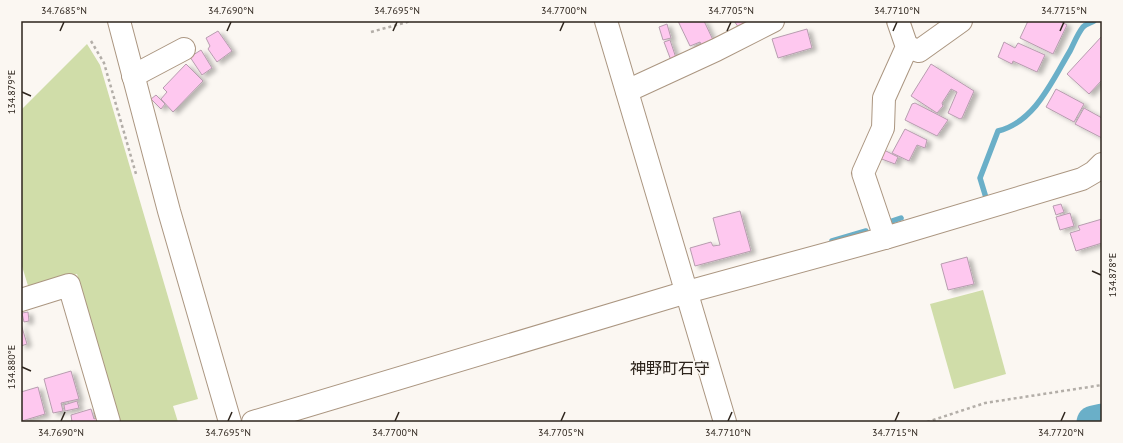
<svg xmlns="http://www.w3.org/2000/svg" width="1123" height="443" viewBox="0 0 1123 443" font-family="'PT Sans','Noto Sans JP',sans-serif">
	<defs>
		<filter id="shadow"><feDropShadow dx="4.5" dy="2.5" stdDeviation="2" flood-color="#0004"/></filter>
	</defs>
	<rect width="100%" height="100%" fill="#fbf7f2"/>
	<g fill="#d0dda9">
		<polygon points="87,44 100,65 198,399 173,406 178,422 119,422 77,274 29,289 21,263 21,110"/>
		<polygon points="983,290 1006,374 954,389 930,304"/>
	</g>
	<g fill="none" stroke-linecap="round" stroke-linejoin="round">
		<g stroke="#6aafc8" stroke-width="5.5">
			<path d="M987,201L980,178L998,131C1035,122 1052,81 1070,51C1074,43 1078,33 1083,27C1086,24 1091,23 1094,21"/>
			<polyline points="886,223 901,218"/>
			<polyline points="832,241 866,231"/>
		</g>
		<polyline stroke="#6aafc8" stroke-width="33" points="1093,422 1102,420"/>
	</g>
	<g fill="#fec8ef" stroke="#b79daf" filter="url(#shadow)">
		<polygon points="678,21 704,21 713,40 702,46 700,42 690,46"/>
		<polygon points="734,21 749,21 739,28"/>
		<polygon points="1028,21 1060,21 1067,25 1053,54 1020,38"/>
		<polygon points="667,24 671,38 663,40 659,27"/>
		<polygon points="807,29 812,48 778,58 772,39"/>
		<polygon points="218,31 232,51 217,62 208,49 210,46 206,38"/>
		<polygon points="1102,36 1102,80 1089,94 1067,74"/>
		<polygon points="670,40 677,61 672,63 664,42"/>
		<polygon points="1004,42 1015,48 1018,43 1045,55 1037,72 1013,61 1012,64 998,57"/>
		<polygon points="201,50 212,68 202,75 190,57"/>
		<polygon points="186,64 203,81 173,112 161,99 167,92 163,88"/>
		<polygon points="931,64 974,91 962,118 960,119 948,113 957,92 951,89 942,103 943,106 937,113 911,96"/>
		<polygon points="1056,89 1084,104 1074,122 1046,107"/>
		<polygon points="156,95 165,104 161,109 151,99"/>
		<polygon points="915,103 948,120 937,136 905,120 912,104"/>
		<polygon points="1084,108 1102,118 1102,138 1075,124"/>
		<polygon points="905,129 927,140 925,148 917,145 909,161 892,153"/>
		<polygon points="882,149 898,157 895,164 879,158"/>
		<polygon points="1061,204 1064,212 1056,215 1053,206"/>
		<polygon points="740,211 751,251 695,266 690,248 711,242 713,246 720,245 713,218"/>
		<polygon points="1070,213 1074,226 1060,230 1056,217"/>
		<polygon points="1102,219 1102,243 1076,251 1070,233 1080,230 1078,226"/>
		<polygon points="967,257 974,284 948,290 941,264"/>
		<polygon points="28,312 29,321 24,322 22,313"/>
		<polygon points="21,324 27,344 21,346"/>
		<polygon points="71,371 79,399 61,403 63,411 53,413 44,379"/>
		<polygon points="38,387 45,414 22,421 21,392"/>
		<polygon points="77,401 79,408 65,411 64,405"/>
		<polygon points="91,409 94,419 96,418 97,422 72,422 71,415"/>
	</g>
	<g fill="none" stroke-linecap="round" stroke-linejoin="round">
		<g stroke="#ab9681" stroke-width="24">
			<g id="minor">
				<polyline points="119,21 169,211 230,422"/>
				<polyline points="606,21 725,422"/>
				<polyline points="907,47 919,51 961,21"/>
				<polyline points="133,76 184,49"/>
				<polyline points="627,91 716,50 773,21"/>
				<polyline points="885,238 863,173 883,128 884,98 907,47 898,21"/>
				<polyline points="21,300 69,285 109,422"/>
				<polyline points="253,422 687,292 885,238 1082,179 1094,172 1102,164"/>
			</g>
		</g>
		<g stroke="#b3aea8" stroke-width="2.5" stroke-dasharray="3 3" stroke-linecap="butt">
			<polyline points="371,32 411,21"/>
			<polyline points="91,41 104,63 136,174"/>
			<polyline points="927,422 985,403 1102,385"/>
		</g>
		<use href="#minor" stroke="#fff" stroke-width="22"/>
	</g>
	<path fill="none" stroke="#2d241c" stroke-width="1.5" d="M60,31L64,22M227,31L231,22M393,31L397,22M560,31L564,22M727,31L731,22M893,31L897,22M1060,31L1064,22M22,92L31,96M1092,271L1101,275M22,367L31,371M61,421L65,412M228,421L232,412M395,421L399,412M561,421L565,412M728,421L732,412M895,421L899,412M1061,421L1065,412"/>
	<g text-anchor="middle" stroke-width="3" stroke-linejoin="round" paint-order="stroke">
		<g font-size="16" fill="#2d241c" stroke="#fbf7f2">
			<text x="670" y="374">神野町石守</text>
		</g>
	</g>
	<rect width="1123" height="443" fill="none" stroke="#fbf7f2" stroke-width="44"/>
	<rect x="22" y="22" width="1079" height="399" fill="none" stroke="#2d241c" stroke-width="1.5"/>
	<g font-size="10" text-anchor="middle" fill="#2d241c">
		<text x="64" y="14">34.7685°N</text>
		<text x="231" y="14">34.7690°N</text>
		<text x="397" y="14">34.7695°N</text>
		<text x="564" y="14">34.7700°N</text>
		<text x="731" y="14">34.7705°N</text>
		<text x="897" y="14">34.7710°N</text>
		<text x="1064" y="14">34.7715°N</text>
		<text transform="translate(11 92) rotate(-90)" y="4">134.879°E</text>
		<text transform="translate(1112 275) rotate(-90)" y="4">134.878°E</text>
		<text transform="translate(11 367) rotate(-90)" y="4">134.880°E</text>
		<text x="61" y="436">34.7690°N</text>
		<text x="228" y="436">34.7695°N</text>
		<text x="395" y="436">34.7700°N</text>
		<text x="561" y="436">34.7705°N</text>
		<text x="728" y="436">34.7710°N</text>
		<text x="895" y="436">34.7715°N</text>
		<text x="1061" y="436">34.7720°N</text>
	</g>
</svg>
